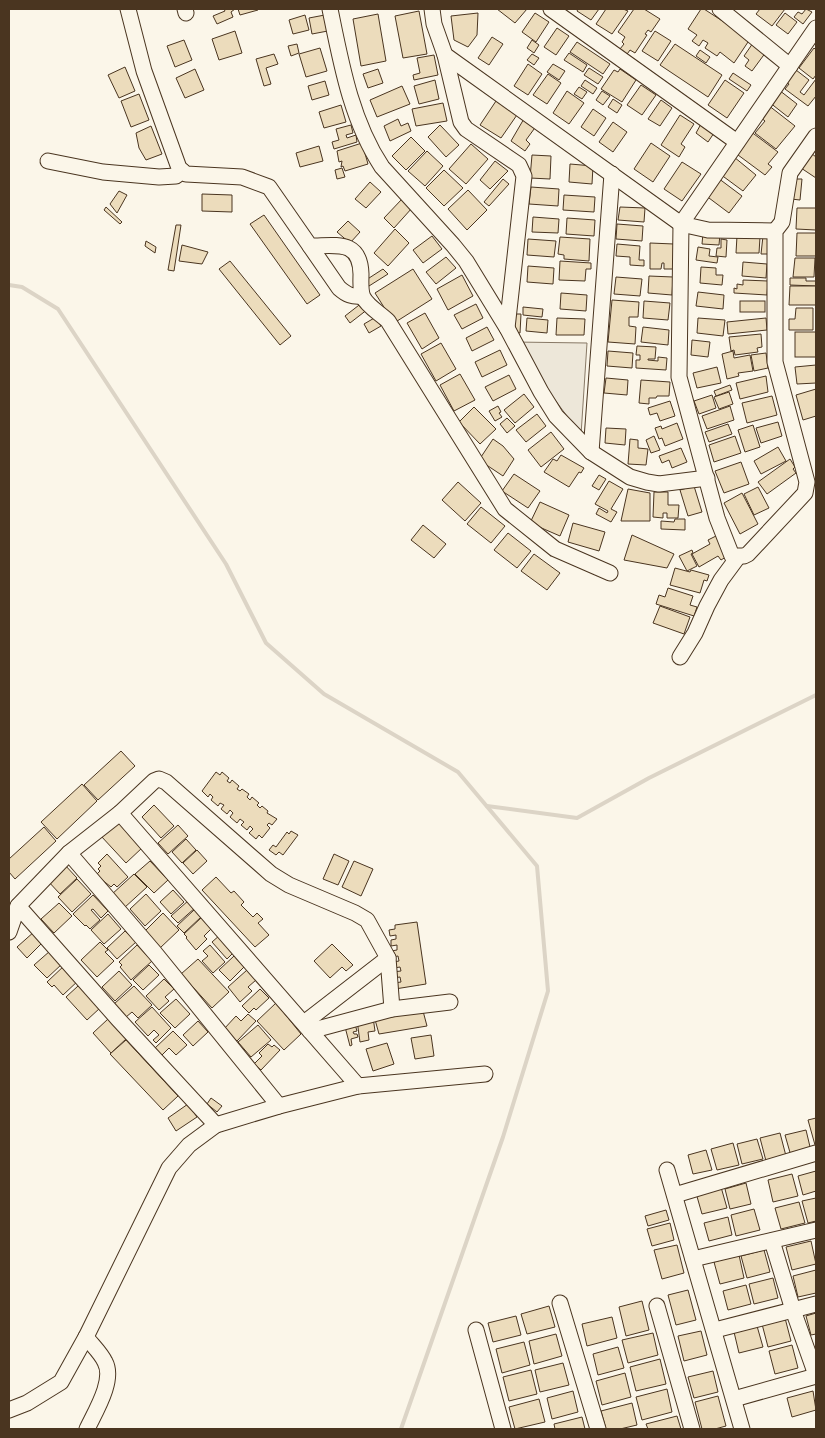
<svg xmlns="http://www.w3.org/2000/svg" width="825" height="1438" viewBox="0 0 825 1438" font-family="Overpass,sans-serif">
	<rect width="100%" height="100%" fill="#fbf6e9"/>
	<polygon fill="#ede7d9" stroke="#887966" points="514,342 587,343 581,435 541,381"/>
	<g fill="none" stroke-linecap="round" stroke-linejoin="round">
		<g stroke="#dcd4c6" stroke-width="4">
			<polyline points="9,285 22,287 58,309 226,564 266,643 324,694 458,772 537,866 548,991 503,1137 401,1429"/>
			<polyline points="487,806 577,818 649,778 816,695"/>
		</g>
	</g>
	<g fill="#ecdcbc" stroke="#4a3520">
		<polygon points="224,9 235,9 231,12 233,17 217,24 213,16 225,11"/>
		<polygon points="238,9 257,9 258,10 240,15"/>
		<polygon points="497,9 527,9 515,23"/>
		<polygon points="578,9 599,9 591,20 577,11"/>
		<polygon points="606,9 623,9 628,11 612,34 596,24"/>
		<polygon points="634,9 644,9 660,19 651,32 648,30 645,34 647,35 635,53 630,50 625,57 616,50 618,47 620,49 624,44 622,42 625,37 618,32"/>
		<polygon points="701,9 704,9 750,39 734,63 720,52 717,56 705,48 708,43 703,40 699,46 692,41 697,35 688,29"/>
		<polygon points="760,9 785,9 772,26 756,14"/>
		<polygon points="806,9 812,12 803,24 794,17 798,12 802,14"/>
		<polygon points="419,11 427,54 403,58 395,16"/>
		<polygon points="478,13 477,35 468,47 454,40 451,16"/>
		<polygon points="535,13 549,22 536,42 522,32"/>
		<polygon points="785,13 797,22 788,34 776,25"/>
		<polygon points="330,14 333,30 312,34 309,18"/>
		<polygon points="378,14 386,61 361,66 353,19"/>
		<polygon points="305,15 309,30 293,34 289,20"/>
		<polygon points="557,28 569,36 556,55 544,47"/>
		<polygon points="235,31 242,53 219,60 212,39"/>
		<polygon points="655,31 671,41 658,61 642,51"/>
		<polygon points="492,37 503,44 489,65 478,58"/>
		<polygon points="184,40 192,60 175,67 167,46"/>
		<polygon points="532,40 539,45 534,53 527,48"/>
		<polygon points="577,42 610,64 603,74 570,52"/>
		<polygon points="753,43 766,52 752,71 745,66 749,60 744,56"/>
		<polygon points="297,44 299,53 291,56 288,46"/>
		<polygon points="675,44 722,75 708,97 660,65"/>
		<polygon points="320,48 327,71 306,77 299,54"/>
		<polygon points="814,48 816,50 816,75 813,79 799,68"/>
		<polygon points="700,50 710,57 706,63 696,56"/>
		<polygon points="569,53 587,65 583,72 564,60"/>
		<polygon points="274,54 278,64 266,68 271,84 264,86 256,59"/>
		<polygon points="532,54 539,58 534,65 527,60"/>
		<polygon points="434,55 438,75 414,80 413,75 420,73 417,58"/>
		<polygon points="528,64 542,74 528,95 514,86"/>
		<polygon points="553,64 565,71 559,80 547,72"/>
		<polygon points="125,67 135,91 119,98 108,75"/>
		<polygon points="589,68 603,77 598,84 584,75"/>
		<polygon points="195,69 204,90 185,98 176,78"/>
		<polygon points="378,69 383,83 368,88 363,74"/>
		<polygon points="620,69 636,80 622,102 601,89 614,70 618,72"/>
		<polygon points="796,70 809,80 800,92 804,95 816,79 816,96 808,106 785,89 789,84 787,83"/>
		<polygon points="733,73 751,85 747,91 729,79"/>
		<polygon points="548,74 561,83 547,104 533,95"/>
		<polygon points="435,80 439,99 419,104 414,86"/>
		<polygon points="585,80 597,88 593,94 581,86"/>
		<polygon points="725,80 744,93 727,118 708,105"/>
		<polygon points="325,81 329,95 312,100 308,86"/>
		<polygon points="641,85 656,95 642,115 627,105"/>
		<polygon points="402,86 410,104 377,117 370,100"/>
		<polygon points="579,87 587,92 582,99 574,94"/>
		<polygon points="779,90 797,104 788,117 769,102"/>
		<polygon points="567,91 584,103 569,124 553,113"/>
		<polygon points="602,91 610,96 603,105 596,100"/>
		<polygon points="139,94 149,120 131,127 121,101"/>
		<polygon points="498,98 519,112 501,138 480,125"/>
		<polygon points="613,99 622,105 617,113 608,107"/>
		<polygon points="661,100 672,108 660,126 648,119"/>
		<polygon points="443,103 447,121 416,126 412,109"/>
		<polygon points="341,105 346,122 324,128 319,112"/>
		<polygon points="768,105 795,126 776,149 755,133 765,121 760,117"/>
		<polygon points="593,109 606,118 594,136 581,127"/>
		<polygon points="680,115 694,124 681,144 685,147 679,157 661,145"/>
		<polygon points="525,117 537,125 526,140 530,144 525,151 511,141"/>
		<polygon points="398,119 401,126 408,123 411,131 390,141 384,126"/>
		<polygon points="613,122 627,132 613,152 599,142"/>
		<polygon points="701,124 714,133 708,142 696,133"/>
		<polygon points="351,125 353,133 346,135 347,138 356,135 357,142 334,149 332,142 339,140 336,129"/>
		<polygon points="440,125 459,145 446,157 428,137"/>
		<polygon points="151,126 162,154 146,160 139,148 136,133"/>
		<polygon points="750,131 778,152 768,164 772,167 765,175 734,152"/>
		<polygon points="411,137 425,151 406,170 392,156"/>
		<polygon points="362,143 368,164 345,171 343,166 341,167 342,161 339,162 337,151"/>
		<polygon points="651,143 670,156 653,182 634,169"/>
		<polygon points="471,144 488,159 466,184 449,169"/>
		<polygon points="319,146 323,161 300,167 296,153"/>
		<polygon points="427,151 443,166 425,186 408,171"/>
		<polygon points="811,153 816,157 816,178 801,168"/>
		<polygon points="532,155 551,156 550,179 530,178"/>
		<polygon points="734,157 756,175 743,191 720,174"/>
		<polygon points="495,161 508,171 490,189 480,180"/>
		<polygon points="682,162 701,174 682,201 664,189"/>
		<polygon points="570,164 593,166 592,184 569,182"/>
		<polygon points="342,168 345,177 337,179 335,170"/>
		<polygon points="444,170 463,188 444,206 426,188"/>
		<polygon points="718,178 742,196 729,213 705,195"/>
		<polygon points="503,179 509,184 489,206 484,202"/>
		<polygon points="793,179 802,179 800,200 791,199"/>
		<polygon points="370,182 381,192 366,208 355,199"/>
		<polygon points="531,187 559,189 558,206 529,204"/>
		<polygon points="468,190 487,210 467,230 448,209"/>
		<polygon points="119,191 127,195 117,213 110,204"/>
		<polygon points="202,194 232,195 232,212 202,211"/>
		<polygon points="564,195 595,197 594,212 563,210"/>
		<polygon points="402,199 412,208 394,228 384,218"/>
		<polygon points="106,207 122,222 120,224 104,210"/>
		<polygon points="620,207 645,208 644,222 618,220"/>
		<polygon points="797,208 816,208 816,230 796,229"/>
		<polygon points="264,215 320,295 307,304 250,224"/>
		<polygon points="533,217 559,219 558,233 532,232"/>
		<polygon points="567,218 595,220 594,236 566,234"/>
		<polygon points="348,221 360,232 350,243 337,232"/>
		<polygon points="617,224 643,226 642,241 616,239"/>
		<polygon points="176,225 181,225 174,271 168,270"/>
		<polygon points="395,229 409,243 388,266 374,253"/>
		<polygon points="703,233 720,234 719,245 702,244"/>
		<polygon points="797,233 816,233 816,256 796,256"/>
		<polygon points="432,236 442,249 423,263 413,250"/>
		<polygon points="737,236 760,237 759,253 736,253"/>
		<polygon points="763,236 770,236 769,254 761,254"/>
		<polygon points="560,237 590,239 589,261 564,259 564,255 558,254"/>
		<polygon points="528,239 556,241 554,257 527,255"/>
		<polygon points="721,239 727,240 726,257 716,256 717,248 721,248"/>
		<polygon points="146,241 156,247 155,253 145,246"/>
		<polygon points="650,243 674,244 673,269 664,269 664,263 662,263 661,269 650,269"/>
		<polygon points="617,244 640,246 639,260 644,260 644,266 630,265 630,257 616,256"/>
		<polygon points="182,245 208,252 202,264 179,261"/>
		<polygon points="698,247 710,249 709,256 718,257 717,263 696,260"/>
		<polygon points="446,257 456,268 436,284 426,272"/>
		<polygon points="795,258 815,258 814,277 793,277"/>
		<polygon points="230,261 291,336 280,345 219,269"/>
		<polygon points="560,261 591,263 591,269 586,269 585,281 559,280"/>
		<polygon points="743,262 767,264 766,278 742,276"/>
		<polygon points="528,266 554,268 553,284 527,282"/>
		<polygon points="701,267 716,268 716,275 723,275 722,285 700,283"/>
		<polygon points="383,269 388,274 369,286 366,280"/>
		<polygon points="413,269 432,299 394,323 375,293"/>
		<polygon points="462,275 473,296 448,310 437,289"/>
		<polygon points="649,276 673,277 672,295 648,293"/>
		<polygon points="616,277 642,279 640,296 614,294"/>
		<polygon points="790,278 806,278 806,281 816,281 816,286 790,285"/>
		<polygon points="743,280 768,281 767,295 734,293 734,288 737,289 737,284 743,285"/>
		<polygon points="790,286 816,286 816,305 789,305"/>
		<polygon points="698,292 724,295 723,309 696,306"/>
		<polygon points="561,293 587,295 586,311 560,309"/>
		<polygon points="612,300 639,302 638,317 629,317 629,326 636,327 635,344 608,342"/>
		<polygon points="644,301 670,303 668,320 643,318"/>
		<rect x="740" y="301" width="25" height="11"/>
		<polygon points="363,302 368,309 350,323 345,316"/>
		<polygon points="476,304 483,318 462,329 454,315"/>
		<polygon points="523,307 543,309 542,317 523,315"/>
		<polygon points="796,308 813,308 813,330 789,330 789,319 795,319"/>
		<polygon points="425,313 439,338 422,349 407,323"/>
		<polygon points="515,314 521,314 520,333 514,333"/>
		<polygon points="376,317 381,326 369,333 364,324"/>
		<polygon points="527,318 548,320 547,333 526,331"/>
		<polygon points="557,318 585,319 584,335 556,335"/>
		<polygon points="698,318 725,320 723,336 697,333"/>
		<polygon points="766,318 767,330 728,334 727,322"/>
		<polygon points="487,327 494,340 472,351 466,338"/>
		<polygon points="643,327 669,330 668,345 641,342"/>
		<rect x="795" y="332" width="21" height="25"/>
		<polygon points="761,334 762,347 757,348 758,352 735,355 734,350 731,351 729,337"/>
		<polygon points="692,340 710,342 708,357 691,355"/>
		<polygon points="441,343 456,369 436,381 421,354"/>
		<polygon points="637,346 656,347 655,359 648,359 648,360 658,361 658,357 667,358 666,370 636,368 636,360 640,360 640,355 636,355"/>
		<polygon points="500,350 507,365 482,377 475,362"/>
		<polygon points="608,351 633,353 632,368 607,366"/>
		<polygon points="733,351 734,358 750,355 753,371 738,373 739,376 727,379 722,354"/>
		<polygon points="766,353 768,368 754,371 751,355"/>
		<polygon points="816,365 816,383 797,384 795,367"/>
		<polygon points="717,367 721,383 697,388 693,373"/>
		<polygon points="460,374 475,400 454,411 440,385"/>
		<polygon points="509,375 516,389 493,401 485,387"/>
		<polygon points="766,376 768,392 740,399 736,383"/>
		<polygon points="606,378 628,380 627,395 604,393"/>
		<polygon points="641,380 670,382 669,396 657,396 656,398 649,398 649,404 639,403"/>
		<polygon points="730,385 732,390 716,396 714,391"/>
		<polygon points="816,389 816,416 803,420 796,395"/>
		<polygon points="729,392 733,404 719,409 714,397"/>
		<polygon points="524,394 534,407 515,423 504,410"/>
		<polygon points="712,395 716,408 699,414 694,401"/>
		<polygon points="772,396 777,415 747,423 742,403"/>
		<polygon points="670,401 675,416 660,421 657,413 650,415 648,408"/>
		<polygon points="498,406 501,412 499,413 502,417 495,421 489,411"/>
		<polygon points="730,406 734,420 707,429 702,416"/>
		<polygon points="474,407 496,429 480,444 459,422"/>
		<polygon points="537,414 546,426 526,442 516,430"/>
		<polygon points="507,418 515,426 507,433 500,424"/>
		<polygon points="778,422 782,436 761,443 756,428"/>
		<polygon points="677,423 683,439 665,446 662,438 659,439 655,428 661,426 662,429"/>
		<polygon points="728,424 732,434 709,442 705,432"/>
		<polygon points="753,425 760,447 745,452 738,430"/>
		<polygon points="606,428 626,429 625,445 605,443"/>
		<polygon points="551,432 564,449 541,467 528,450"/>
		<polygon points="654,436 660,450 651,453 646,440"/>
		<polygon points="735,436 741,453 714,462 709,445"/>
		<polygon points="493,439 503,446 514,459 503,476 479,460"/>
		<polygon points="630,439 638,440 638,448 648,449 646,465 628,464"/>
		<polygon points="778,447 786,461 761,474 754,461"/>
		<polygon points="681,448 687,462 672,468 669,460 662,463 659,456"/>
		<polygon points="561,455 584,468 581,473 579,472 569,487 544,472 553,459 557,461"/>
		<polygon points="790,459 795,467 793,469 796,473 767,494 758,482"/>
		<polygon points="741,462 749,484 724,493 715,471"/>
		<polygon points="514,474 540,491 528,508 502,491"/>
		<polygon points="599,475 606,479 599,490 592,486"/>
		<polygon points="609,481 623,489 611,509 617,512 611,522 596,514 599,508 607,513 608,511 595,504"/>
		<polygon points="458,482 481,503 465,521 442,500"/>
		<polygon points="694,486 702,512 688,516 680,490"/>
		<polygon points="758,487 769,508 754,515 744,494"/>
		<polygon points="628,489 650,493 650,521 621,521"/>
		<polygon points="654,492 668,492 668,505 679,505 678,518 667,518 667,513 663,513 663,518 653,517"/>
		<polygon points="742,493 758,524 740,534 724,503"/>
		<polygon points="540,502 569,515 560,536 530,523"/>
		<polygon points="481,507 505,526 491,543 467,524"/>
		<polygon points="675,519 685,519 685,530 661,529 661,521 674,522"/>
		<polygon points="573,523 605,532 599,551 568,542"/>
		<polygon points="423,525 446,544 434,558 411,540"/>
		<polygon points="508,533 531,551 517,568 494,550"/>
		<polygon points="632,535 674,554 667,568 624,560"/>
		<polygon points="718,535 719,537 717,539 729,555 721,560 718,556 699,567 692,554 710,544 708,540"/>
		<polygon points="692,550 693,553 691,554 697,566 687,571 679,556"/>
		<polygon points="534,554 560,573 547,590 521,571"/>
		<polygon points="675,568 690,572 691,570 709,575 707,581 704,580 700,593 670,585"/>
		<polygon points="668,588 693,596 690,605 697,607 694,616 656,604 659,595 665,597"/>
		<polygon points="660,606 690,617 684,634 653,623"/>
		<polygon points="121,751 135,766 98,800 84,785"/>
		<polygon points="216,772 220,775 222,772 229,778 227,781 230,783 232,780 239,786 237,789 240,791 242,789 249,794 247,797 250,800 252,797 259,803 257,805 260,808 262,806 268,811 267,813 277,819 272,825 269,823 267,825 270,828 262,838 259,835 256,839 249,833 253,829 250,826 247,830 241,825 244,822 240,819 237,823 230,817 233,813 230,810 227,814 221,809 224,805 220,803 218,806 211,800 213,797 210,794 208,797 202,791"/>
		<polygon points="82,784 97,801 57,839 41,822"/>
		<polygon points="154,805 174,826 161,838 142,817"/>
		<polygon points="118,820 143,847 126,863 101,836"/>
		<polygon points="178,825 188,836 168,854 158,843"/>
		<polygon points="44,827 56,841 15,879 9,872 9,859"/>
		<polygon points="291,831 298,835 283,855 279,852 276,855 269,850 273,845 276,847 287,832 289,834"/>
		<polygon points="186,839 196,850 182,863 172,852"/>
		<polygon points="197,850 207,861 193,874 183,863"/>
		<polygon points="107,854 128,877 117,887 114,884 111,887 96,875 100,871 98,869 101,866 98,863"/>
		<polygon points="334,854 349,861 338,885 323,879"/>
		<polygon points="150,861 168,880 154,893 135,874"/>
		<polygon points="354,861 373,869 361,896 342,887"/>
		<polygon points="64,864 77,878 60,894 47,880"/>
		<polygon points="134,874 147,887 124,908 111,895"/>
		<polygon points="216,877 231,893 234,891 244,902 241,905 253,917 257,913 263,919 258,923 269,935 255,947 202,890"/>
		<polygon points="77,879 91,894 72,912 58,897"/>
		<polygon points="173,890 184,902 171,914 160,902"/>
		<polygon points="146,894 161,911 145,926 130,909"/>
		<polygon points="93,895 108,911 101,918 93,909 91,910 100,920 90,929 86,925 85,926 73,914"/>
		<polygon points="189,900 196,907 178,923 171,916"/>
		<polygon points="59,903 72,916 54,933 41,919"/>
		<polygon points="194,910 201,917 184,933 177,926"/>
		<polygon points="163,913 179,930 160,948 144,932"/>
		<polygon points="108,914 121,929 104,944 91,930"/>
		<polygon points="202,917 212,928 204,936 207,939 196,950 186,938 187,937 184,934"/>
		<polygon points="417,922 426,984 395,989 394,983 401,982 400,977 393,978 392,972 401,971 400,967 394,968 393,962 399,961 398,956 392,957 391,951 397,950 397,945 391,946 391,940 396,939 396,935 390,936 389,930 395,929 395,925"/>
		<polygon points="35,931 44,941 27,958 17,947"/>
		<polygon points="125,931 136,942 117,959 107,948"/>
		<polygon points="220,935 235,951 227,959 212,942"/>
		<polygon points="100,942 108,950 105,952 114,961 97,977 81,960"/>
		<polygon points="332,944 353,965 346,971 342,967 330,978 314,961"/>
		<polygon points="137,945 152,961 131,980 120,967 122,965 119,962"/>
		<polygon points="210,945 225,962 213,973 202,961 208,956 203,951"/>
		<polygon points="50,951 62,964 47,978 34,965"/>
		<polygon points="234,956 244,967 230,981 219,970"/>
		<polygon points="198,959 229,992 212,1008 181,974"/>
		<polygon points="66,964 80,979 63,995 54,985 52,987 47,982"/>
		<polygon points="149,965 159,975 143,990 133,980"/>
		<polygon points="247,970 256,980 248,987 252,991 240,1002 228,987"/>
		<polygon points="119,971 132,985 115,1001 102,987"/>
		<polygon points="164,979 174,989 165,997 169,1001 159,1010 146,996"/>
		<polygon points="78,986 100,1008 87,1020 66,997"/>
		<polygon points="134,986 152,1005 138,1018 132,1012 126,1017 114,1004"/>
		<polygon points="260,989 269,998 256,1010 254,1008 249,1013 242,1006"/>
		<polygon points="176,999 190,1014 175,1028 160,1013"/>
		<polygon points="276,1003 301,1034 284,1050 257,1021"/>
		<polygon points="152,1007 171,1028 156,1043 153,1040 159,1035 154,1030 148,1036 135,1022"/>
		<polygon points="423,1011 427,1026 379,1034 374,1016"/>
		<polygon points="248,1014 256,1021 237,1041 224,1029 236,1016 241,1021"/>
		<polygon points="373,1017 375,1031 368,1032 369,1040 360,1042 357,1020"/>
		<polygon points="108,1019 126,1039 111,1053 93,1033"/>
		<polygon points="198,1021 208,1032 193,1046 183,1035"/>
		<polygon points="354,1021 357,1031 353,1032 354,1034 357,1034 358,1037 351,1039 352,1045 350,1046 344,1023"/>
		<polygon points="258,1025 271,1040 251,1057 238,1042"/>
		<polygon points="173,1031 187,1045 176,1055 169,1048 162,1055 155,1048"/>
		<polygon points="431,1035 434,1056 415,1059 411,1038"/>
		<polygon points="126,1040 178,1096 163,1110 110,1054"/>
		<polygon points="387,1043 394,1064 373,1071 366,1049"/>
		<polygon points="268,1044 272,1047 274,1045 280,1050 261,1070 254,1064 262,1056 259,1053"/>
		<polygon points="211,1098 222,1106 217,1112 207,1104"/>
		<polygon points="188,1104 197,1117 176,1131 168,1118"/>
		<polygon points="816,1118 816,1145 815,1145 808,1120"/>
		<polygon points="806,1130 811,1151 791,1156 785,1135"/>
		<polygon points="780,1133 786,1156 766,1161 760,1138"/>
		<polygon points="757,1139 763,1159 742,1164 737,1144"/>
		<polygon points="733,1143 739,1165 717,1170 711,1149"/>
		<polygon points="706,1150 712,1170 693,1174 688,1155"/>
		<polygon points="816,1171 816,1191 803,1195 798,1176"/>
		<polygon points="792,1174 798,1196 773,1202 768,1180"/>
		<polygon points="746,1183 751,1204 730,1209 725,1189"/>
		<polygon points="721,1187 727,1208 702,1214 696,1193"/>
		<polygon points="816,1198 816,1221 808,1223 802,1201"/>
		<polygon points="799,1202 805,1223 781,1229 775,1208"/>
		<polygon points="754,1209 760,1230 736,1236 731,1215"/>
		<polygon points="666,1210 669,1220 648,1226 645,1216"/>
		<polygon points="728,1217 732,1235 709,1241 704,1223"/>
		<polygon points="670,1223 674,1240 652,1246 647,1229"/>
		<polygon points="811,1241 816,1264 792,1270 786,1247"/>
		<polygon points="677,1245 684,1273 662,1279 654,1250"/>
		<polygon points="764,1250 770,1272 747,1278 741,1256"/>
		<polygon points="739,1255 744,1278 720,1284 714,1262"/>
		<polygon points="816,1270 816,1293 798,1297 793,1276"/>
		<polygon points="773,1278 778,1298 754,1304 749,1284"/>
		<polygon points="746,1285 751,1304 728,1310 723,1291"/>
		<polygon points="688,1290 696,1320 676,1325 668,1295"/>
		<polygon points="642,1301 649,1330 626,1336 619,1307"/>
		<polygon points="549,1306 555,1327 527,1334 521,1314"/>
		<polygon points="816,1313 816,1334 811,1335 806,1316"/>
		<polygon points="516,1316 521,1335 493,1342 488,1323"/>
		<polygon points="612,1317 617,1338 587,1346 582,1324"/>
		<polygon points="785,1318 791,1341 768,1347 762,1324"/>
		<polygon points="757,1326 763,1347 739,1353 734,1332"/>
		<polygon points="701,1331 707,1355 684,1361 678,1336"/>
		<polygon points="653,1333 658,1355 628,1363 622,1340"/>
		<polygon points="556,1334 562,1356 534,1364 529,1341"/>
		<polygon points="524,1342 530,1365 502,1373 496,1349"/>
		<polygon points="792,1345 798,1368 775,1374 769,1351"/>
		<polygon points="618,1347 624,1368 598,1375 593,1354"/>
		<polygon points="660,1359 666,1384 636,1391 630,1367"/>
		<polygon points="563,1363 569,1385 540,1392 535,1370"/>
		<polygon points="531,1370 537,1394 509,1401 503,1377"/>
		<polygon points="713,1371 718,1392 694,1398 688,1377"/>
		<polygon points="625,1373 631,1397 602,1405 596,1381"/>
		<polygon points="667,1389 672,1412 642,1420 636,1397"/>
		<polygon points="573,1391 578,1412 552,1419 547,1398"/>
		<polygon points="813,1391 816,1410 792,1417 787,1398"/>
		<polygon points="718,1396 726,1426 715,1429 702,1429 695,1402"/>
		<polygon points="539,1399 545,1422 515,1429 509,1407"/>
		<polygon points="632,1403 637,1425 620,1429 606,1429 601,1411"/>
		<polygon points="677,1416 681,1429 648,1429 646,1424"/>
		<polygon points="582,1417 585,1429 555,1429 554,1424"/>
	</g>
	<g fill="none" stroke-linecap="round" stroke-linejoin="round">
		<g stroke="#4a3520" stroke-width="17">
			<g id="minor">
				<path d="M128,9L144,71L179,168L186,174L242,177L269,187L310,246C336,246 360,239 361,274C361,281 360,291 363,297C367,306 381,314 388,321L505,509L555,549L610,573"/>
				<polyline points="185,9 186,13"/>
				<path d="M330,9C341,63 351,120 382,167L453,245L466,261L507,328L541,392L556,416L591,452L630,477L647,482L659,484L707,478"/>
				<polyline points="432,9 434,24 445,55 681,224 708,230 775,231"/>
				<polyline points="551,9 737,142"/>
				<polyline points="720,9 790,66"/>
				<polyline points="816,28 681,224 679,377 717,518 732,556 744,556 748,554 805,493 807,482 775,362 775,231 782,222 790,173 816,136"/>
				<polyline points="445,55 461,122 466,129 519,165 524,176 507,328"/>
				<polyline points="48,161 103,172 159,177 176,176 182,171"/>
				<path d="M310,246L339,288C347,295 352,297 362,296"/>
				<polyline points="591,452 612,174"/>
				<polyline points="680,657 695,633 707,606 721,580 738,557"/>
				<polyline points="120,813 358,1086"/>
				<polyline points="69,853 155,953 279,1106"/>
				<polyline points="18,906 118,1019 216,1125"/>
				<polyline points="9,932 18,906 69,853 120,813 154,781 159,779 166,782 271,874 289,885 355,913 367,920 388,958 392,1009"/>
				<polyline points="304,1023 388,958"/>
				<polyline points="310,1031 392,1009 450,1002"/>
				<polyline points="667,1170 742,1429"/>
				<polyline points="675,1195 816,1153"/>
				<polyline points="772,1241 793,1310 816,1375"/>
				<polyline points="693,1259 816,1230"/>
				<polyline points="560,1303 598,1429"/>
				<polyline points="657,1306 692,1429"/>
				<polyline points="476,1330 503,1429"/>
				<polyline points="715,1330 816,1304"/>
				<path d="M86,1337C92,1345 101,1353 105,1362C115,1380 95,1412 87,1429"/>
				<polyline points="734,1399 816,1376"/>
				<polyline points="9,1410 27,1403 61,1382 86,1337 169,1168 189,1145 216,1125 279,1106 358,1086 485,1074"/>
			</g>
		</g>
		<use href="#minor" stroke="#fbf6e9" stroke-width="15"/>
	</g>
	<rect width="825" height="1438" fill="none" stroke="#4a3520" stroke-width="20"/>
</svg>
